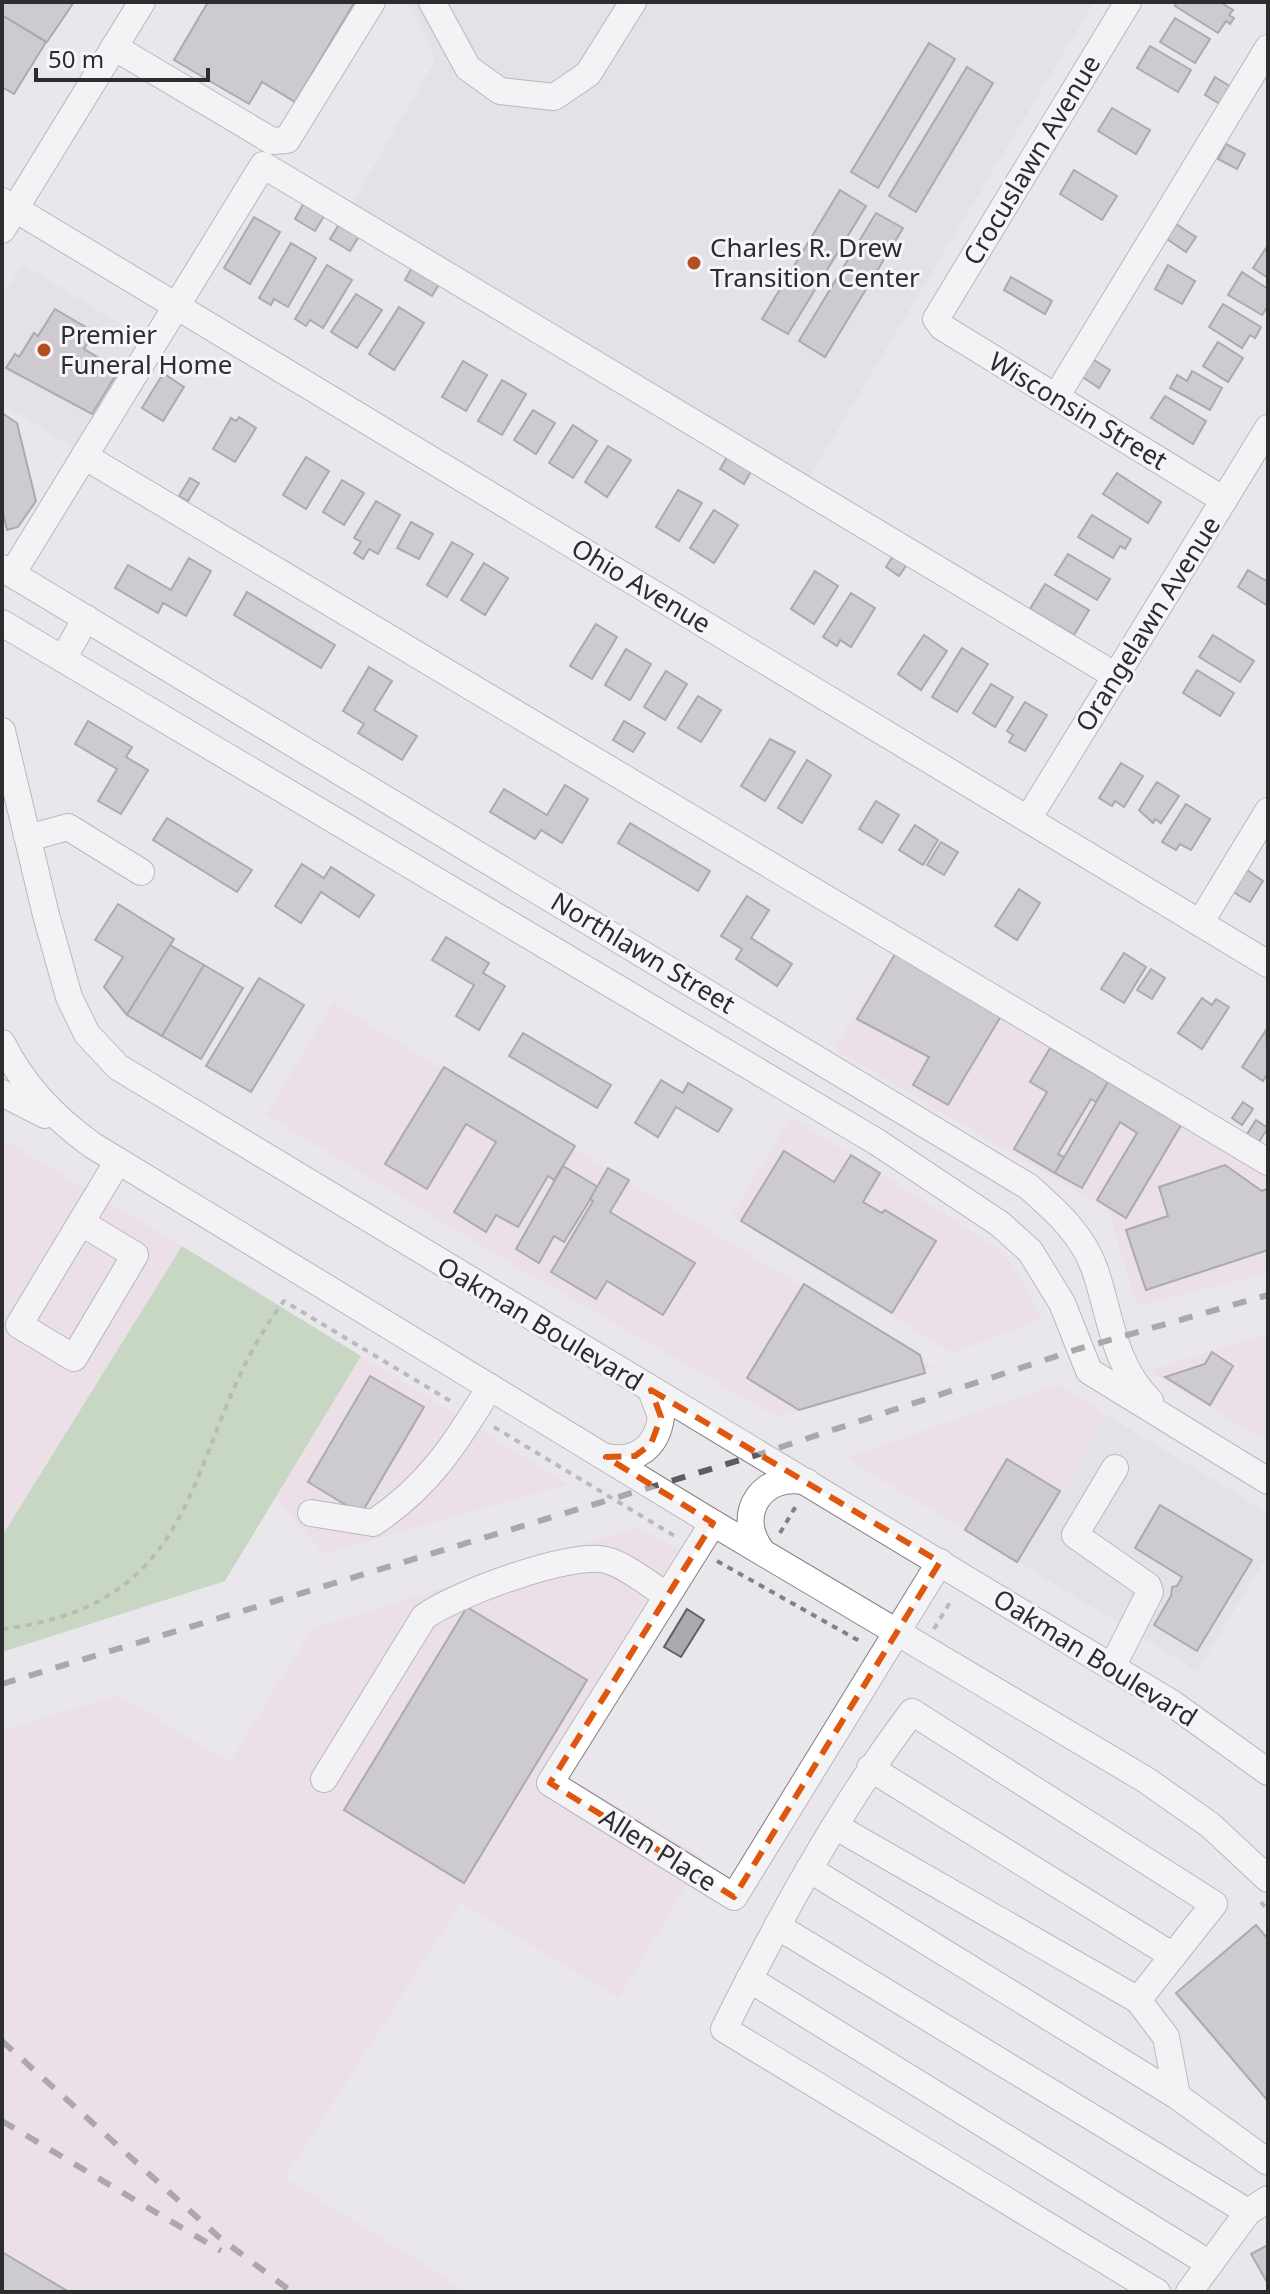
<svg xmlns="http://www.w3.org/2000/svg" width="1270" height="2294" viewBox="0 0 1270 2294" font-family="'Noto Sans',sans-serif">
	<rect width="100%" height="100%" fill="#e9e7eb"/>
	<g fill="#dedbe6">
		<polygon points="408,2 1094,2 807,481 352,203 436,59"/>
		<polygon points="22,264 142,337 74,448 2,404 2,298"/>
		<polygon points="1108,1416 1268,1513 1268,1555 1197,1671 1020,1563"/>
	</g>
	<g fill="#edd7e4">
		<polygon points="894,952 1268,1176 1268,1273 1137,1306 1108,1209 834,1049"/>
		<polygon points="333,1003 742,1250 935,1368 777,1417 502,1258 266,1115"/>
		<polygon points="791,1117 999,1249 1016,1270 1041,1319 952,1353 732,1215"/>
		<polygon points="2,1139 182,1246 2,1536"/>
		<polygon points="1268,1333 1268,1442 1149,1371"/>
		<polygon points="361,1356 568,1484 324,1554 275,1497"/>
		<polygon points="1058,1384 1108,1416 1020,1563 845,1458"/>
		<polygon points="638,1527 678,1549 546,1764 703,1858 619,1998 461,1903 285,2178 468,2292 2,2292 2,2251 37,2271 2,2250 2,1731 119,1695 229,1763 312,1629"/>
	</g>
	<polygon fill="#9ec492" points="182,1246 361,1356 225,1581 2,1652 2,1536"/>
	<g fill="#aaa9ad" stroke="#605f63" stroke-width="2">
		<polygon points="2,2 74,2 47,42 2,15"/>
		<polygon points="208,2 352,2 354,3 295,102 262,82 249,104 174,60"/>
		<polygon points="1177,2 1220,2 1233,10 1229,15 1234,18 1230,24 1226,21 1218,33 1175,6"/>
		<polygon points="3,16 46,42 14,94 2,87"/>
		<polygon points="1175,18 1210,39 1195,63 1160,42"/>
		<polygon points="929,43 955,59 878,188 851,172"/>
		<polygon points="1150,46 1191,70 1178,92 1137,68"/>
		<polygon points="967,67 993,83 916,212 889,196"/>
		<polygon points="1215,77 1233,88 1223,106 1205,95"/>
		<polygon points="1112,108 1150,130 1136,154 1098,131"/>
		<polygon points="1226,144 1245,154 1237,169 1218,159"/>
		<polygon points="1074,170 1117,196 1102,220 1060,194"/>
		<polygon points="840,190 866,206 788,334 762,319"/>
		<polygon points="306,199 327,211 315,231 295,219"/>
		<polygon points="876,213 903,228 825,357 799,341"/>
		<polygon points="254,217 280,232 250,284 224,268"/>
		<polygon points="341,221 361,233 350,251 330,239"/>
		<polygon points="1176,224 1196,237 1186,252 1167,239"/>
		<polygon points="291,243 316,258 288,307 274,299 271,305 259,298"/>
		<polygon points="1268,245 1268,278 1253,268"/>
		<polygon points="415,262 443,278 432,296 405,280"/>
		<polygon points="327,265 352,280 323,328 310,320 306,326 295,319"/>
		<polygon points="1168,265 1195,281 1182,304 1155,289"/>
		<polygon points="1242,272 1268,289 1268,306 1262,315 1228,295"/>
		<polygon points="1011,277 1052,301 1045,314 1004,290"/>
		<polygon points="356,294 382,310 357,348 331,332"/>
		<polygon points="1223,304 1261,327 1255,338 1250,335 1242,348 1209,327"/>
		<polygon points="399,307 424,323 394,370 369,354"/>
		<polygon points="55,309 94,332 84,349 119,370 92,414 6,368 15,354 19,357 34,333 38,336"/>
		<polygon points="1218,342 1243,358 1228,382 1203,366"/>
		<polygon points="1091,358 1110,370 1099,388 1081,376"/>
		<polygon points="463,361 487,375 466,411 442,397"/>
		<polygon points="1192,371 1222,388 1210,410 1170,388 1177,375 1187,381"/>
		<polygon points="166,375 184,387 163,421 142,408 161,377"/>
		<polygon points="502,380 526,394 502,435 478,421"/>
		<polygon points="1165,396 1206,421 1193,444 1151,418"/>
		<polygon points="533,410 555,423 536,454 514,440"/>
		<polygon points="2,413 17,423 36,501 18,527 7,530 2,509"/>
		<polygon points="239,417 256,428 235,462 213,449 231,418 236,421"/>
		<polygon points="573,425 597,441 573,478 549,463"/>
		<polygon points="608,446 631,460 607,497 585,482"/>
		<polygon points="730,452 754,466 744,484 720,469"/>
		<polygon points="306,457 329,471 306,509 283,495"/>
		<polygon points="1117,473 1161,502 1148,523 1103,494"/>
		<polygon points="190,478 199,483 188,501 179,496"/>
		<polygon points="342,480 364,493 344,525 323,512"/>
		<polygon points="678,490 702,503 679,541 656,527"/>
		<polygon points="376,501 400,515 378,554 369,549 363,559 354,553 361,542 354,538"/>
		<polygon points="714,510 738,525 714,563 690,548"/>
		<polygon points="1092,515 1131,539 1125,549 1120,546 1113,558 1078,537"/>
		<polygon points="411,522 433,534 419,559 397,548"/>
		<polygon points="452,542 473,554 447,597 427,585"/>
		<polygon points="896,551 910,560 899,576 886,567"/>
		<polygon points="1068,554 1110,579 1097,600 1055,575"/>
		<polygon points="189,558 211,571 186,616 163,603 158,613 115,588 128,565 171,590"/>
		<polygon points="484,563 508,578 485,615 461,600"/>
		<polygon points="1248,570 1268,582 1268,606 1238,587"/>
		<polygon points="815,571 838,586 814,624 791,609"/>
		<polygon points="1045,584 1089,610 1074,635 1030,609"/>
		<polygon points="247,592 335,645 321,668 234,615"/>
		<polygon points="851,593 875,608 851,647 840,640 837,646 823,637"/>
		<polygon points="596,624 617,637 592,679 570,666"/>
		<polygon points="924,635 947,651 921,690 898,674"/>
		<polygon points="1213,635 1254,661 1240,682 1199,657"/>
		<polygon points="962,648 988,664 957,712 932,697"/>
		<polygon points="626,649 651,664 630,700 605,685"/>
		<polygon points="369,667 392,681 374,710 417,736 402,760 358,733 364,724 343,711"/>
		<polygon points="1197,670 1234,693 1220,716 1183,693"/>
		<polygon points="666,671 687,684 665,720 644,707"/>
		<polygon points="991,684 1013,697 995,727 973,713"/>
		<polygon points="698,696 721,710 701,742 678,728"/>
		<polygon points="1025,702 1047,715 1025,751 1009,742 1013,735 1007,731"/>
		<polygon points="88,721 132,747 126,757 148,770 121,814 98,801 117,769 75,744"/>
		<polygon points="624,721 645,733 633,752 613,740"/>
		<polygon points="770,739 795,752 765,801 741,786"/>
		<polygon points="807,760 831,775 802,823 778,808"/>
		<polygon points="1121,763 1143,776 1124,807 1115,801 1112,806 1099,798"/>
		<polygon points="1157,782 1179,796 1161,823 1155,819 1153,823 1139,810"/>
		<polygon points="565,785 588,799 562,843 541,830 535,839 490,812 504,789 547,815"/>
		<polygon points="876,801 899,815 882,843 859,829"/>
		<polygon points="1186,804 1210,819 1191,850 1180,844 1176,850 1162,842"/>
		<polygon points="167,818 252,870 237,892 153,840"/>
		<polygon points="630,823 710,871 698,891 618,843"/>
		<polygon points="915,825 938,840 923,865 899,850"/>
		<polygon points="941,842 958,852 944,875 927,865"/>
		<polygon points="302,864 324,878 331,867 374,895 359,917 321,892 301,923 275,906"/>
		<polygon points="1247,870 1263,881 1250,902 1233,892"/>
		<polygon points="1019,889 1040,903 1017,940 995,926"/>
		<polygon points="747,896 769,910 751,938 792,964 777,986 736,959 742,949 721,936"/>
		<polygon points="118,904 174,939 127,1015 104,987 123,957 95,940"/>
		<polygon points="446,937 489,963 483,973 505,986 479,1030 456,1016 474,985 432,960"/>
		<polygon points="170,945 204,965 162,1036 127,1015"/>
		<polygon points="1124,953 1146,967 1124,1003 1101,989"/>
		<polygon points="895,954 1001,1016 948,1105 913,1085 929,1057 857,1019"/>
		<polygon points="204,965 243,988 201,1059 162,1036"/>
		<polygon points="1151,969 1165,978 1152,999 1137,990"/>
		<polygon points="259,978 304,1005 251,1092 206,1066"/>
		<polygon points="1202,998 1212,1005 1216,999 1229,1007 1202,1049 1178,1033"/>
		<polygon points="1266,1030 1268,1073 1263,1081 1242,1067"/>
		<polygon points="523,1033 611,1085 597,1108 509,1056"/>
		<polygon points="1050,1048 1108,1082 1096,1102 1091,1099 1058,1154 1064,1157 1055,1173 1014,1149 1047,1092 1030,1082"/>
		<polygon points="444,1067 575,1146 554,1180 548,1176 518,1227 496,1215 486,1232 454,1212 496,1142 466,1124 427,1189 385,1164"/>
		<polygon points="661,1080 683,1093 688,1083 732,1109 718,1132 676,1107 658,1137 635,1123"/>
		<polygon points="1108,1082 1181,1125 1126,1218 1097,1200 1137,1133 1120,1122 1082,1188 1055,1173"/>
		<polygon points="1243,1102 1253,1109 1242,1125 1232,1118"/>
		<polygon points="1256,1120 1268,1128 1256,1146 1244,1139"/>
		<polygon points="784,1151 834,1182 851,1155 880,1173 863,1202 882,1213 885,1210 936,1241 892,1313 741,1221"/>
		<polygon points="1225,1165 1262,1191 1268,1188 1268,1250 1146,1290 1126,1230 1168,1216 1159,1187"/>
		<polygon points="563,1166 598,1187 564,1242 554,1236 539,1263 516,1249"/>
		<polygon points="608,1168 629,1180 610,1212 695,1263 663,1315 607,1281 596,1299 551,1272 593,1201 590,1199"/>
		<polygon points="804,1284 920,1355 925,1373 799,1410 747,1378"/>
		<polygon points="1212,1352 1233,1366 1210,1405 1165,1377 1205,1364"/>
		<polygon points="370,1376 424,1407 361,1514 308,1482"/>
		<polygon points="1007,1459 1060,1491 1017,1562 965,1530"/>
		<polygon points="1160,1505 1252,1560 1197,1651 1154,1625 1171,1596 1172,1587 1177,1586 1182,1577 1135,1548"/>
		<polygon points="467,1607 587,1680 464,1883 344,1810"/>
		<polygon points="687,1609 704,1620 681,1657 664,1647"/>
		<polygon points="1256,1925 1268,1939 1268,2101 1176,1993"/>
		<polygon points="1268,2245 1268,2284 1251,2254"/>
		<polygon points="2,2252 69,2292 2,2292"/>
	</g>
	<g fill="none" stroke-linecap="round" stroke-linejoin="round">
		<g stroke="#807f82" stroke-width="28">
			<g id="minor">
				<polyline points="432,2 468,68 500,91 554,97 588,74 633,2"/>
				<polyline points="1128,2 936,319 942,327 1224,500"/>
				<polyline points="114,47 272,141 287,140 372,2"/>
				<polyline points="2,201 1268,964"/>
				<polyline points="2,230 142,2"/>
				<polyline points="1056,397 1268,48"/>
				<polyline points="84,456 1268,1162"/>
				<path d="M2,568L1029,1187C1056,1211 1083,1235 1095,1270C1111,1317 1113,1364 1150,1401"/>
				<polyline points="12,574 263,165 1116,676"/>
				<polyline points="2,623 877,1142 1000,1224 1030,1251 1062,1303 1089,1371 1268,1481"/>
				<polyline points="63,659 86,618"/>
				<polyline points="2,731 46,915 69,997 87,1034 118,1067 1173,1704 1268,1772"/>
				<polyline points="1028,819 1268,428"/>
				<polyline points="28,838 68,827 141,872"/>
				<polyline points="1200,923 1268,811"/>
				<path d="M2,1043C23,1086 54,1117 92,1145L713,1523L1146,1780L1210,1825L1268,1879"/>
				<polyline points="2,1093 45,1115"/>
				<polyline points="82,1223 135,1255 74,1358 19,1325 118,1161"/>
				<path d="M606,1457C636,1463 657,1447 661,1417L651,1390"/>
				<path d="M311,1513L373,1523C429,1486 456,1443 490,1387"/>
				<polyline points="713,1523 550,1783 734,1897 940,1562"/>
				<path d="M761,1550C734,1514 763,1471 807,1482"/>
				<polyline points="1112,1667 1150,1592 1148,1586 1075,1535 1115,1468"/>
				<polyline points="870,1768 1173,1956"/>
				<path d="M324,1779L424,1617C453,1595 571,1551 606,1560C626,1565 648,1584 666,1595"/>
				<polyline points="835,1826 1138,2000"/>
				<polyline points="809,1869 1177,2096 1268,2162"/>
				<polyline points="777,1926 1248,2212"/>
				<polyline points="749,1979 1210,2264"/>
				<path d="M1157,2292L724,2029C779,1919 838,1810 912,1712L1214,1904L1138,2000L1166,2037L1177,2096"/>
				<polyline points="1189,2292 1248,2212 1268,2199"/>
			</g>
		</g>
		<g stroke="#828083" stroke-width="4" stroke-dasharray="6 6" stroke-linecap="butt">
			<polyline points="494,1427 678,1538"/>
			<polyline points="780,1533 796,1506"/>
			<polyline points="717,1561 863,1643"/>
			<path d="M2,1629C218,1603 180,1437 284,1301L452,1402"/>
			<polyline points="934,1629 952,1599"/>
			<polyline points="1261,1902 1268,1911"/>
		</g>
		<use href="#minor" stroke="#fff" stroke-width="26"/>
		<g stroke="#5d5c5e" stroke-width="6" stroke-dasharray="14 14" stroke-linecap="butt">
			<polyline points="2,1684 760,1454 1078,1349 1268,1295"/>
			<polyline points="2,2041 220,2238 292,2292"/>
			<polyline points="2,2121 221,2251"/>
		</g>
	</g>
	<path d="M0 0H1270V2294H0ZM651,1390L940,1562L734,1897L550,1783L713,1523L606,1457L635,1456L651,1444L661,1417Z" fill="#e9e7eb" fill-opacity=".55" fill-rule="evenodd"/>
	<path fill="none" stroke="#df570e" stroke-width="6" stroke-dasharray="16 10" stroke-linejoin="round" d="M651,1390L940,1562L734,1897L550,1783L713,1523L606,1457L635,1456L651,1444L661,1417Z"/>
	<g fill="#b54f21" stroke="#f6f5f9" stroke-width="3">
		<circle cx="694" cy="263" r="8"/>
		<circle cx="44" cy="350" r="8"/>
	</g>
	<g text-anchor="middle" stroke-width="6" stroke-linejoin="round" paint-order="stroke">
		<g font-size="26" fill="#2d2c2e" stroke="#f6f5f9">
			<text transform="translate(1032 160) rotate(-59)" y="9">Crocuslawn Avenue</text>
			<text transform="translate(1078 411) rotate(31)" y="9">Wisconsin Street</text>
			<text transform="translate(641 586) rotate(31)" y="9">Ohio Avenue</text>
			<text transform="translate(1148 624) rotate(-58)" y="9">Orangelawn Avenue</text>
			<text transform="translate(643 953) rotate(31)" y="9">Northlawn Street</text>
			<text transform="translate(540 1324) rotate(31)" y="9">Oakman Boulevard</text>
			<text transform="translate(1095 1658) rotate(32)" y="9">Oakman Boulevard</text>
			<text transform="translate(658 1850) rotate(32)" y="9">Allen Place</text>
		</g>
		<g font-size="26" fill="#2d2c2e" stroke="#f6f5f9" text-anchor="start">
			<text x="710" y="257">Charles R. Drew<tspan x="710" dy="30">Transition Center</tspan></text>
			<text x="60" y="344">Premier<tspan x="60" dy="30">Funeral Home</tspan></text>
		</g>
	</g>
	<rect width="1270" height="2294" fill="none" stroke="#2d2c2e" stroke-width="8"/>
	<path d="M36 68v12h172v-12" fill="none" stroke="#2d2c2e" stroke-width="4"/>
	<text x="48" y="68" font-size="24" fill="#2d2c2e" stroke="#f6f5f9" stroke-width="6" paint-order="stroke">50 m</text>
</svg>
